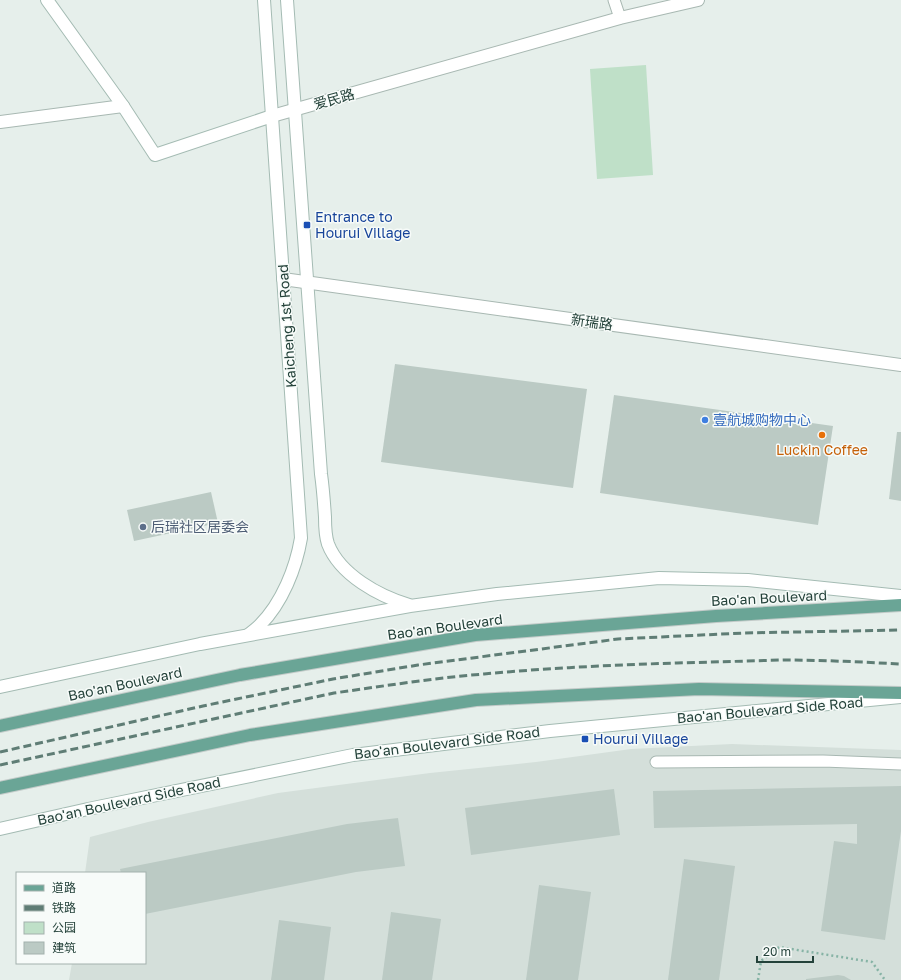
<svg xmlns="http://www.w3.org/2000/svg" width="901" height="980" viewBox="0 0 901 980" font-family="'Golos Text','Noto Sans SC',sans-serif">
	<rect width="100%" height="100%" fill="#e6efeb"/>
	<polygon fill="#d4dfda" points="732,744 901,750 901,980 69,980 72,963 145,963 145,873 85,873 90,837 148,822 278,793 430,773 536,762 631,749"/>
	<polygon fill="#bfe0c8" points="646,65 653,175 597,179 590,69"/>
	<g fill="#bbcac4">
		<polygon points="395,364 587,389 573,488 381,462"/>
		<polygon points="614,395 833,426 818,525 600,493"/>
		<polygon points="897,432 901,432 901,501 889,499"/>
		<polygon points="211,492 218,523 134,541 127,510"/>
		<polygon points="901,786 901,831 885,940 821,931 834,841 857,844 857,824 654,828 653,791"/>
		<polygon points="614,789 620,835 471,855 465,808"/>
		<polygon points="398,818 405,866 356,872 145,914 145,873 121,873 120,869 347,824"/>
		<polygon points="684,859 735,866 719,980 668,980"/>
		<polygon points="539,885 591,892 578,980 526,980"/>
		<polygon points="391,912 441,919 432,980 382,980"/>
		<polygon points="279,920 331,927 324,980 271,980"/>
		<polygon points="838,975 844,976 851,980 806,980 806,979"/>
	</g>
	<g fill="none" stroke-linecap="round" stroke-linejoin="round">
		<g stroke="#a8b8b2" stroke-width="13">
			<g id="lane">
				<polyline points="614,0 620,18"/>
				<polyline points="656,762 823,761 901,764"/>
			</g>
		</g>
		<g stroke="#a8b8b2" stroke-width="14">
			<g id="street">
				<polyline points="272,116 620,18 698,0"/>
				<polyline points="0,122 123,106"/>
				<polyline points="283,279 901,365"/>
			</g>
		</g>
		<g stroke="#a4bbb3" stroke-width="14">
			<g id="secondary">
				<polyline points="47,0 123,106 155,155 272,116"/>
				<path d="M287,0L321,474C323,488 324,502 325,517C325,526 325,535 328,544C340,575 379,596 409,605"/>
				<path d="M248,635C252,632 256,629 260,625C282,603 296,568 301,538L264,0"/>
				<polyline points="0,687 200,644 410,606 497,594 659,578 748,580 901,596"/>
				<polyline points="0,829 88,809 353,755 550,731 901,697"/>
			</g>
		</g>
		<g stroke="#c2cac8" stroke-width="14">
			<g id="primary">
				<polyline points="0,726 240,675 475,635 716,616 901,605"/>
				<polyline points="0,788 250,735 476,700 699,689 901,693"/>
			</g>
		</g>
		<polyline stroke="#86b3a5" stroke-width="2.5" stroke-dasharray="2 3" stroke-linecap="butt" points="758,980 761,961 779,947 872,962 885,980"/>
		<use href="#lane" stroke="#fff" stroke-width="11"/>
		<use href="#street" stroke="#fff" stroke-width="12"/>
		<use href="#secondary" stroke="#fff" stroke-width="12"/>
		<use href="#primary" stroke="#6aa596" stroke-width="12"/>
		<g stroke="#5f7d75" stroke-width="3" stroke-dasharray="8 4" stroke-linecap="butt">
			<polyline points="0,752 203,706 333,679 418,665 618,639 744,633 901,630"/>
			<path d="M0,765L334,693C384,686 434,678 484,674C548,668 613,665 677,663C713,662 748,661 783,660C822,660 862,662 901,664"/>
		</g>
	</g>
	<g fill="#1a4fb4" stroke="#f7fbf9" stroke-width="1.5">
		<rect x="303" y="221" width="8" height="8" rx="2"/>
		<rect x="581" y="735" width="8" height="8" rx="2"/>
	</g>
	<circle fill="#3f7fe0" stroke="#f7fbf9" stroke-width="1.5" cx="705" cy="420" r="4"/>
	<circle fill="#e8710a" stroke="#f7fbf9" stroke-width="1.5" cx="822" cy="435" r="4"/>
	<circle fill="#5c6f8a" stroke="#f7fbf9" stroke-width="1.5" cx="143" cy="527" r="4"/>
	<g text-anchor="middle" stroke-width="3" stroke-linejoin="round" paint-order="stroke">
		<g font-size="14" fill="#24423a" stroke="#f7fbf9">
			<text transform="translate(334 99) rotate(-16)" y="5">爱民路</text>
			<text transform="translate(592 322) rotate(8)" y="5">新瑞路</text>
			<text transform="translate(287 326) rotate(-94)" y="5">Kaicheng 1st Road</text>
			<text transform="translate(769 598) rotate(-3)" y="5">Bao'an Boulevard</text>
			<text transform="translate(445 627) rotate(-8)" y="5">Bao'an Boulevard</text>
			<text transform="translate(125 684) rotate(-12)" y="5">Bao'an Boulevard</text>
			<text transform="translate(770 710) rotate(-5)" y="5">Bao'an Boulevard Side Road</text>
			<text transform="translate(447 743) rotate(-7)" y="5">Bao'an Boulevard Side Road</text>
			<text transform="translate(129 801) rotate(-12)" y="5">Bao'an Boulevard Side Road</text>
		</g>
		<g font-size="14" fill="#164399" stroke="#f7fbf9" text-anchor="start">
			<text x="315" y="222">Entrance to<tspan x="315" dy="16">Hourui Village</tspan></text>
			<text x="593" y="744">Hourui Village</text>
		</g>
		<g font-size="14" fill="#366cbe" stroke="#f7fbf9" text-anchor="start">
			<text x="713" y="425">壹航城购物中心</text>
		</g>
		<g font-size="14" fill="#c56008" stroke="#f7fbf9">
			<text x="822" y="455">Luckin Coffee</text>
		</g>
		<g font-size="14" fill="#4e5e75" stroke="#f7fbf9" text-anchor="start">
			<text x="151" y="532">后瑞社区居委会</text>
		</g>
	</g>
	<rect x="16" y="872" width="130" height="92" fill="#f7fbf9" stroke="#a3b1ad"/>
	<rect x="24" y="885" width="20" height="6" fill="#6aa596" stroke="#a3b1ad"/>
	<text x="52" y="892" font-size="12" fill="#24423a">道路</text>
	<rect x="24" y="905" width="20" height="6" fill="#5f7d75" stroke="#a3b1ad"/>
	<text x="52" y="912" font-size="12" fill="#24423a">铁路</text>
	<rect x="24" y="922" width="20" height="12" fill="#bfe0c8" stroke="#a3b1ad"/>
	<text x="52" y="932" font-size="12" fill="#24423a">公园</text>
	<rect x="24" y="942" width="20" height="12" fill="#bbcac4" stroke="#a3b1ad"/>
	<text x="52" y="952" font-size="12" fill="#24423a">建筑</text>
	<path d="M757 956v6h56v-6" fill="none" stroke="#24423a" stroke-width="2"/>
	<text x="763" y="956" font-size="12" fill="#24423a" stroke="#f7fbf9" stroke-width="3" paint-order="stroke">20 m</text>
</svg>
